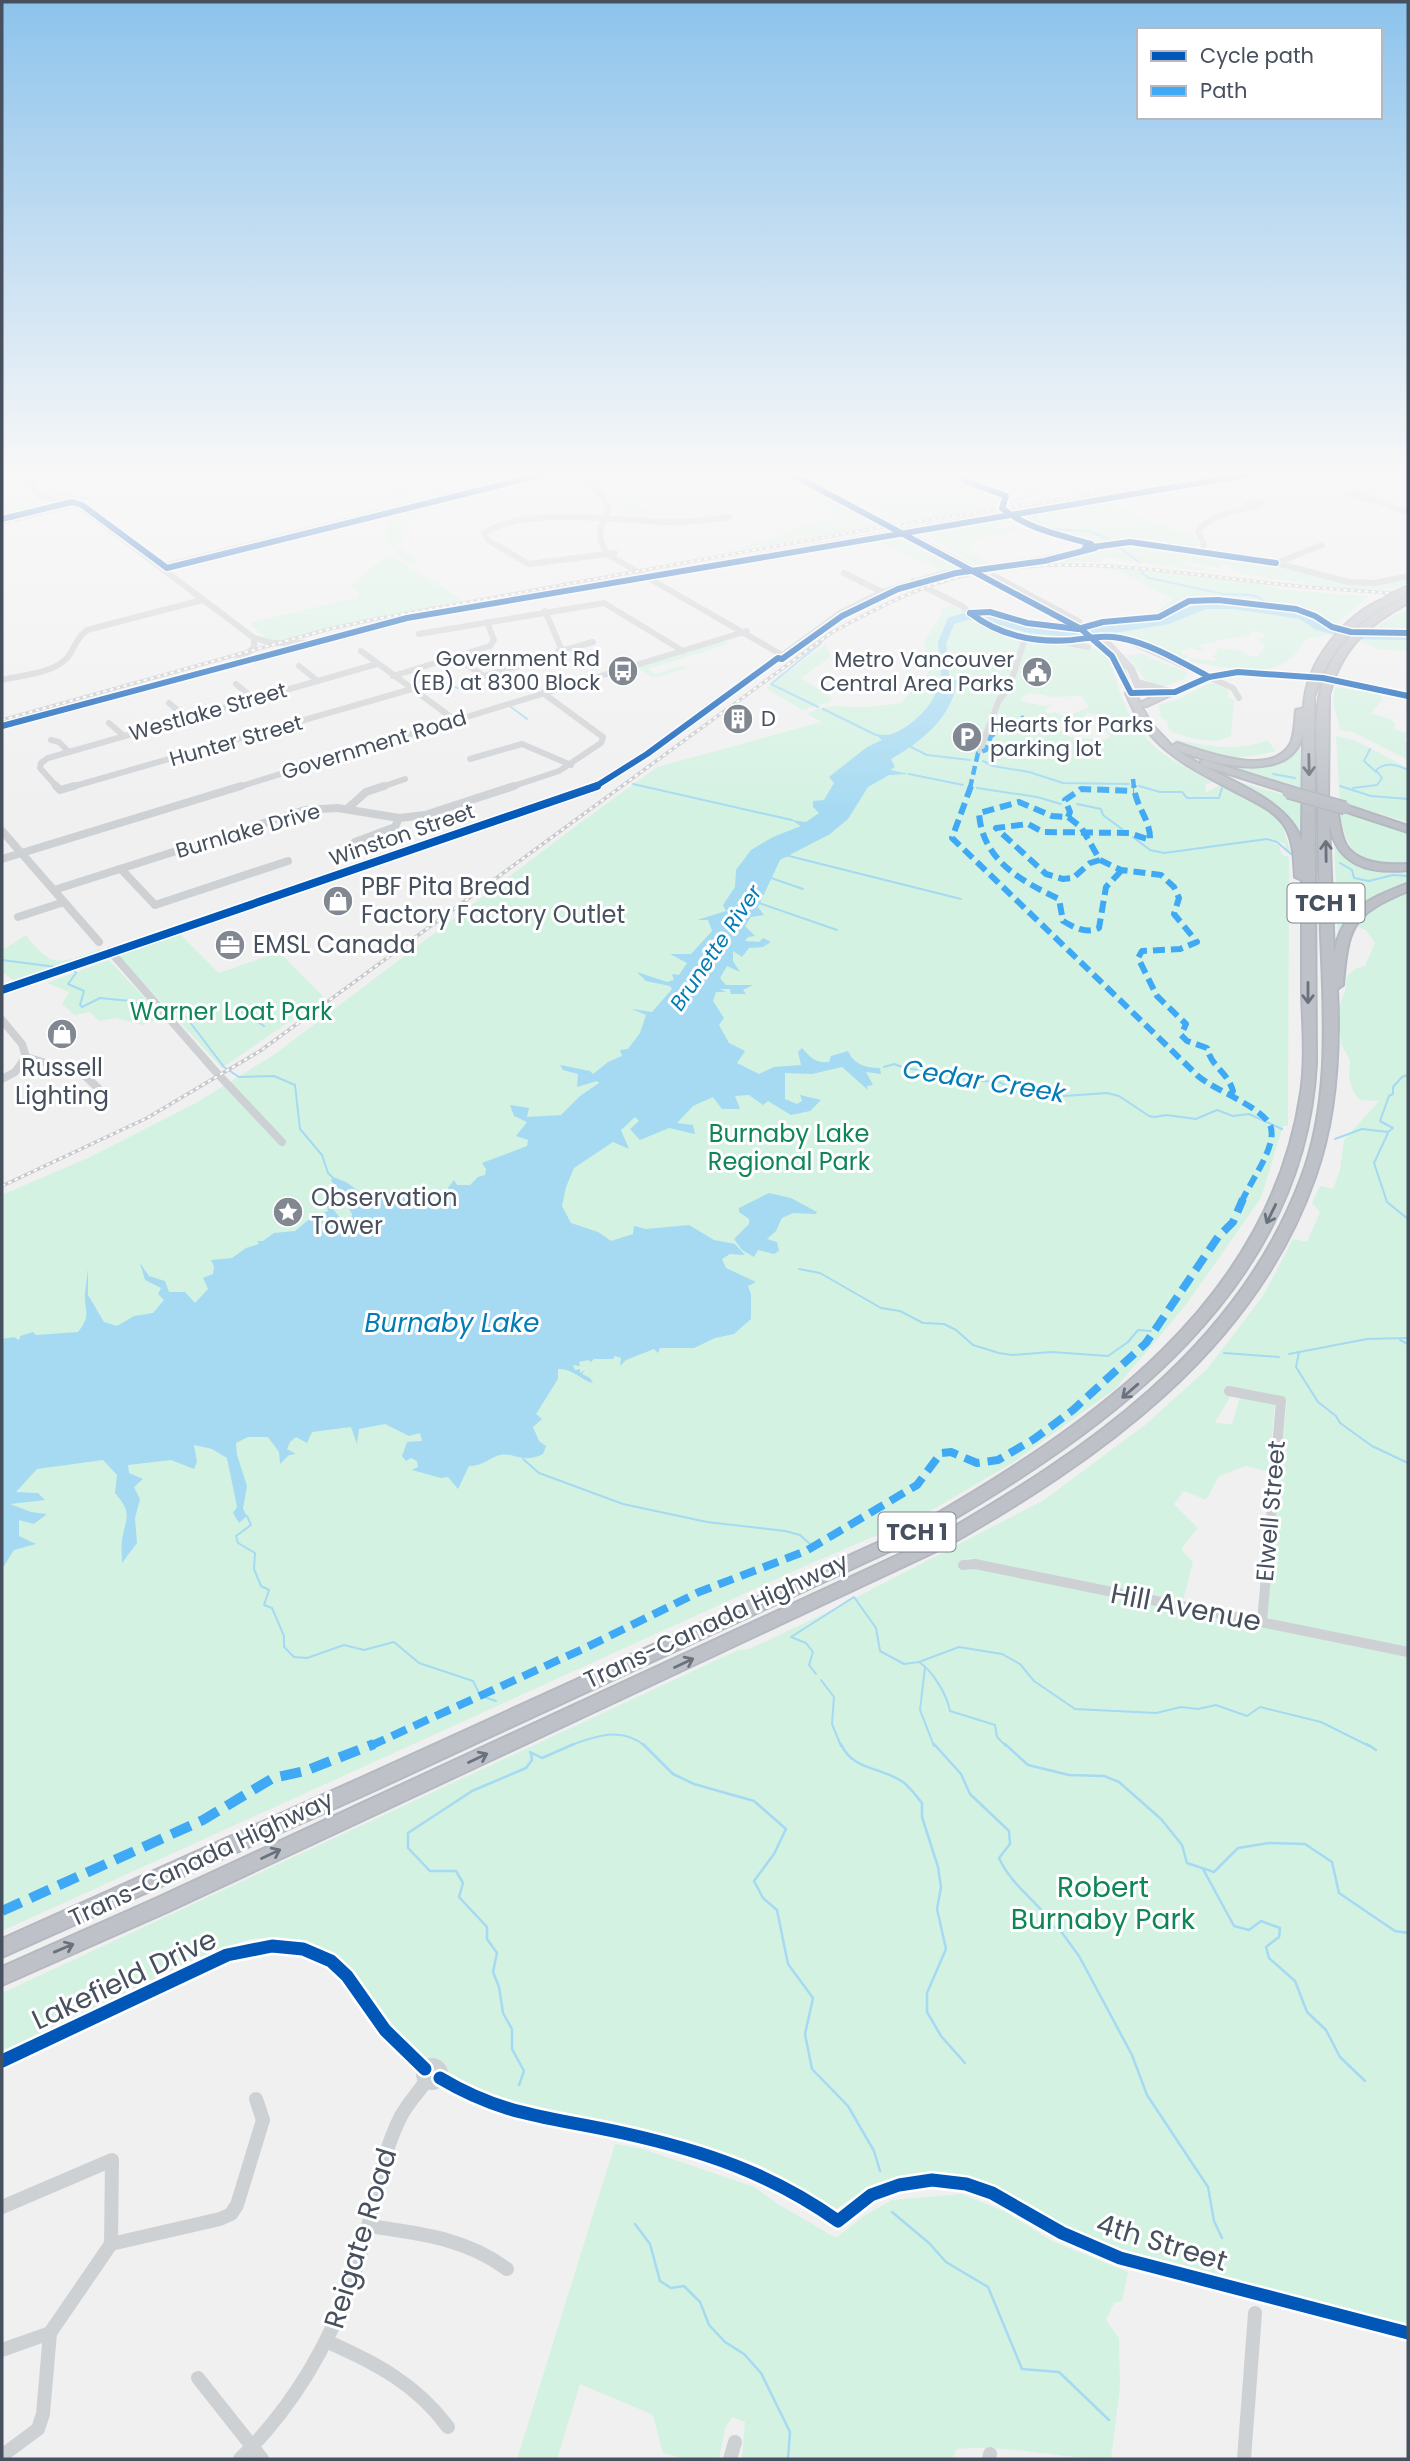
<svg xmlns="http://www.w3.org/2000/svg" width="1410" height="2461" viewBox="0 0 1410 2461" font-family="Poppins,sans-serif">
	<rect width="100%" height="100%" fill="#f1f0f0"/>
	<g fill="#d3f2e2" fill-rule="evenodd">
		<polygon points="42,473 207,473 87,503 64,501 48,494 40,486"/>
		<polygon points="231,473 247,473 257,479 195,492 189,488 219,480 176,486 222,475 231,475"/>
		<polygon points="767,473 784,473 882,527 873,530 861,529 865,524 845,518 863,525 849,532 717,553 762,541 827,517 823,516 828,515 827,511"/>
		<path d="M800,473L829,474L824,477C832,480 841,478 849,483L855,480L867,484L858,485L862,487L885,477L871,473H934L961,481L1007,473H1083L1076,475L1087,480L1101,476L1115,482L1148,473L1183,474L1085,494L1002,503L996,506L995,510L904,524L874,510L854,493L858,488L853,491L851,487L850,489L872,510Z"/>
		<polygon points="537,480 422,513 400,533 401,537 404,538 406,544 396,545 420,562 411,564 393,553 396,551 384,539 385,531 395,515 390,513"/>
		<polygon points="26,486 38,499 55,505 2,518 2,510 20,496"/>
		<polygon points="1103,499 1179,532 1193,534 1198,545 1191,548 1123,539 1097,543 1043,530 1013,514"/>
		<polygon points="619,501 631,501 670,520 620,515 622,509"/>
		<polygon points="1006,515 1016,520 994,527 1006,529 1017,526 1022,529 1004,536 999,534 1001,537 992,534 965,549 990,563 976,565 924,534"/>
		<polygon points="897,538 918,544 962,567 943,572 881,543 834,549 770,562 762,558"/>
		<path d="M1124,543C1171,549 1220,554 1267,563C1318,573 1354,594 1408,579V582C1388,600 1263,578 1232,571L1229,566L1216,562L1224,569L1185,561L1183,564L1224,573L1154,565L1107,557L1100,562L1035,563Z"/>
		<polygon points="389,554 464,601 372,618 282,640 267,639 251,625 253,622 356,598 359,594 352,585 354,582"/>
		<path d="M1099,565L1210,575L1257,582L1285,590L1368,596L1332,627L1335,633L1333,635L1308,638C1302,645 1297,654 1290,659C1267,679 1221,666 1190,662L1189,658L1216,661L1214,656L1218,648L1243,651L1249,656H1258L1265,646L1258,639L1266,637L1261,632L1252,631L1249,636L1215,640L1217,643L1200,644L1204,652L1190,648L1182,650L1181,653L1189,657L1184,661L1132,639L1103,634L1093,628L1110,624V618L1130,616L1142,619L1139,615L1155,613L1173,599L1117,571H1106Z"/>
		<path d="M952,605L1006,636L1103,650C1114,665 1116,684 1123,700C1141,747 1171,759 1212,782L1205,785L1206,793L1220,785C1262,804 1279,804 1290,851L1286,850L1285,844L1267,837L1265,839L1279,845L1282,855L1289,857L1288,1126H1283L1261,1198L1185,1306L1115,1389L1012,1463L922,1516L812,1563L2,1931V1195L90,1157L196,1103L275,1054L576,826L657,767L821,722L808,714C826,701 848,708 867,707C879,706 890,704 901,703L931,669L924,642L943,612L941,609ZM1031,693L1052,697L1081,696L1089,707L1065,717L1055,712L1047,713L1045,711L1051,704L1044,706L1021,701V697ZM1088,713L1107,718L1105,731L1110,736L1105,740L1070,737L1049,722L1054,721L1070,726Z"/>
		<polygon points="1408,611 1408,631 1370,632 1396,614"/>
		<path d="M978,614C994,615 1006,621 1021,624C1042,628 1069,624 1087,636C1048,638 1010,639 978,614Z"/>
		<polygon points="1397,633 1408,634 1408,651 1379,649 1361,642 1361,637"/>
		<polygon points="724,641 728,644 648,669 655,674 681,666 692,667 653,678 637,667"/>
		<polygon points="826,644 830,657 801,678 832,698 830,702 802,710 766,688"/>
		<polygon points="1143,654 1184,671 1187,673 1185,679 1165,686 1148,683 1126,655"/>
		<path d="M1215,683L1229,691L1228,697L1234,700L1231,736C1213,746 1187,738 1169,730L1167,721L1161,718L1159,704L1177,700L1207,684Z"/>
		<polygon points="1335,687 1378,694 1383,699 1371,713 1391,719 1395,724 1394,729 1407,734 1404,741 1408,742 1408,760 1353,732 1340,730 1333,702"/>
		<polygon points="1336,736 1354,740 1408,768 1408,822 1340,802"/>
		<path d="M1172,739C1204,745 1236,753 1267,740L1276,751C1242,760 1201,762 1172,739Z"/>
		<path d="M1300,746L1302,791L1200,759C1231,767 1277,775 1300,746Z"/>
		<polygon points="1232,780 1302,800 1301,841 1287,816"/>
		<path d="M1340,811L1392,824L1408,832V865C1363,871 1345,854 1340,811Z"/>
		<path d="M1334,840C1345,867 1383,873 1408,871V885C1381,897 1349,906 1338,937Z"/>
		<path d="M1408,892V1649L1267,1618L1264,1610L1287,1401L1235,1388L1215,1423L1232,1424L1240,1397L1275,1402L1269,1472L1246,1466L1219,1476L1206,1500L1184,1491L1174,1504L1198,1528L1181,1549L1193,1562L1183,1601L968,1558L957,1563L1408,1655V2326L1142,2258L1064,2225L994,2188L957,2175L922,2174L897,2178L869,2189L836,2209C804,2193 782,2173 747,2160C672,2131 591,2123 514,2104C493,2098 451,2084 440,2065L423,2059L409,2047L325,1951L310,1944L278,1940L277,1937L250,1939L194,1959L2,2055V1993L738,1650L749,1649L826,1613L1044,1500L1145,1425L1207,1369L1263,1296L1293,1239L1307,1242L1320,1212L1312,1203L1320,1186L1333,1189L1340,1170L1344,1140L1379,1101L1360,1100L1354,1093L1349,1079L1350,1060L1341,1044L1338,1009L1345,991L1347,976L1357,968L1365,966L1375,943L1366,930L1355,926L1379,904Z"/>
		<polygon points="178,932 219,973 279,952 323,996 322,999 222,1068 117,954"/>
		<path d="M26,935C53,972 62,962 101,949L104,953L16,982L2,972V947L6,948Z"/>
		<polygon points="109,960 163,1018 142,1025 116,1018 99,1021 90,1012 75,1015 62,1004 69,992 47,983"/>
		<path d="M615,2144L643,2149L754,2187L778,2204L836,2238L864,2216L892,2200L961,2194L1006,2212L1052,2241L1128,2272L1122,2301L1114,2303L1106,2320L1119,2338L1120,2387L1111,2459C1059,2459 1009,2444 957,2449L952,2459H753L742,2458L745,2422L732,2417L725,2429L719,2459H686L663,2453L653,2415L580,2384L557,2459H517Z"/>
	</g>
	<g fill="#a5daf2">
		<path d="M957,680C953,717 921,742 891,759L895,767L890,770L909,774L889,775L868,787L848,819L830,834L780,860L758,907L764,915L751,917L745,926L755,936L748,937L745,941L759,942L763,938L771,942L763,947L749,948L742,957L733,951V961L740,972L727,966L720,978L726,985H753L743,990L746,994H731L730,989H720L726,992H716L713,1001L724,1018L719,1025L729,1043L745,1051L737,1063L759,1074L774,1067L801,1065L798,1052L802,1048C811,1058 815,1063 829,1062L831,1056L848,1051C854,1065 867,1068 880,1068L881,1074L866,1072L873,1085L867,1086L868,1090L842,1067L812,1074L785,1073V1099L797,1104L802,1101L800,1095L821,1100L810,1111L791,1115L768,1101L763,1105L749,1095L735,1096L740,1109H722L713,1097L693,1106L677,1123L693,1125L695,1134L669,1128L640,1140L630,1129L639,1121L635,1117L621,1130L629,1149L613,1142L574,1168L566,1187L562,1206L571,1223L598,1232L611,1241L633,1234L634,1226L646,1229L689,1225L714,1240L735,1244L745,1255L730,1254L722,1259L726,1268L756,1282L748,1286L751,1294V1319L734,1334L715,1338L694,1348H660L658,1353L654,1349L626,1360L620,1366L621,1358L615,1356L613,1359H594L591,1362L588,1360L579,1362L580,1366L573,1365L575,1370L580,1369V1373L585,1370L582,1374L590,1378L593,1383C581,1380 572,1368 558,1369V1379L536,1414L542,1419L533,1427L539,1441L546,1446L543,1454C521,1465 513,1450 497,1456C487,1460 481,1466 469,1466L458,1489L448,1477L441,1478L412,1470L418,1467L417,1461L411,1458L406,1461L402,1456L407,1442L422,1441L420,1433L409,1436L385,1424L359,1429L357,1444L351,1427L312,1432L307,1443L296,1437L290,1442L287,1449L296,1454L289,1455L280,1464L279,1452L268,1437H248L236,1443L237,1455L247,1486L243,1509L247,1516L239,1523L233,1513L237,1507L227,1458L212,1449L194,1445L197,1462L194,1469L171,1460L128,1465L129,1473L143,1479L134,1487L140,1499L135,1518L137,1543L122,1563C122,1556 121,1547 122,1540C126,1516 133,1514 115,1493L117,1475L103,1460L37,1469L16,1492L38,1493L45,1500L10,1504L31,1512L47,1514L34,1524L19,1520V1536L36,1544L14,1550L2,1569V1339L14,1337L19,1340L20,1336L33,1332L36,1335L78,1332C92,1314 84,1312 85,1293C86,1285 87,1277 88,1269V1295L104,1322L117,1326L134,1316L153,1313L164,1300L158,1294L161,1288L145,1280L140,1263L149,1276L165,1281L169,1292H185L195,1303L208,1289L203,1278L213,1274L214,1266L211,1260L232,1258L246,1248L259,1244L257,1241H263L274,1233L295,1231L312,1217L328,1211L325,1199L345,1224L351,1223L352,1214L347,1205L350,1198L331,1181L333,1177L346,1182L360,1192L398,1193L436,1210L450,1204L448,1188L454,1180L457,1185H470L478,1177L485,1175L486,1169L482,1163L527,1146L528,1140L516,1136L527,1122L514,1116L510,1105L529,1108L527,1117L561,1115L580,1096L599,1083L597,1081L577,1087L578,1074L563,1070L560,1065L590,1071L593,1074L608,1062L622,1056L620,1050L628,1049L640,1033L646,1015L632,1009L652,1012L672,989L670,986L646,981L637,972L667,982L674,980L672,974L679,975L687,963L670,954H691L712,931L708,920H697L726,911L723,905L735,887L736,870L751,850L773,837L801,826L791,820L806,822L819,813L813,807V801L824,800L834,783L829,777L867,747L882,740L875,734C878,734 882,735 886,735C905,734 942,700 937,681Z"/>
		<polygon points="769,1193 791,1198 817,1212 816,1214 793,1213 782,1218 776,1231 767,1239 777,1242 779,1251 774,1254 758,1250 754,1257 742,1250 734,1239 749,1224 749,1219 739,1212 739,1208"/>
	</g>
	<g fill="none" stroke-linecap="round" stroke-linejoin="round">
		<g stroke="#a5daf2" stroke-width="2">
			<polyline points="68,473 70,480 53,488 53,493 90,499"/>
			<polyline points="378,473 381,483 404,494"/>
			<polyline points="923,473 987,491 1004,500"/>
			<polyline points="71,479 92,473"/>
			<polyline points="1020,505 1017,500 1032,495 1040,486 1039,483 1045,477 1039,473"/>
			<polyline points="1032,514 1044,528 1092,532 1108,539"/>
			<polyline points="1117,546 1139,562"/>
			<polyline points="1142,569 1142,573 1149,578 1223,594 1251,595 1260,598 1270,610"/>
			<polyline points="815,636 817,638"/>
			<polyline points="412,683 431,679 461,689"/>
			<polyline points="511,707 527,719"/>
			<polyline points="818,707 771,684 821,643"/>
			<polyline points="823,709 876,735"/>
			<polyline points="911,747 927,755 970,760"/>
			<polyline points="1370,749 1364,761 1376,772"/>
			<polyline points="983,761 993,766 1029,772 1063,783 1129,784"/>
			<polyline points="909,774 963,785"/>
			<polyline points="1273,774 1295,778"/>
			<polyline points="633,784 792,820"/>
			<polyline points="1139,786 1160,792 1182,792 1187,798 1219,798 1222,788"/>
			<polyline points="1340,786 1371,796 1408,799"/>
			<polyline points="977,788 1037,797 1061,804"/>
			<path d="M1353,788L1377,785L1382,778L1376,770C1386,761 1397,765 1408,770"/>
			<polyline points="1077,804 1101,809 1103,815 1122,829"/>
			<polyline points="1133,837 1150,850 1164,853 1267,839 1277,842 1291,854"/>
			<polyline points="785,855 961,899"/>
			<polyline points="1340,863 1352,870 1354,878 1369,881 1393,875 1408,876"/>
			<polyline points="771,878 803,889"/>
			<polyline points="759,903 837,930"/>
			<polyline points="2,960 56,967"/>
			<polyline points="74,970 76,973 68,984 84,991 80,1005 82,1007 100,998 130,1001 153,1008"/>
			<polyline points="169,1007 186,1017 224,1067 239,1077 274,1076 295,1085 300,1129 322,1155 328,1173 333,1178"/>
			<polyline points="238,1009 264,1026"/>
			<polyline points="884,1067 894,1064 907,1069 934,1070 966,1080 999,1082 1018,1091 1038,1088 1064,1096 1107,1093 1119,1096 1149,1116 1155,1117 1166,1115 1196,1119 1217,1110 1233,1116 1249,1114 1282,1129"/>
			<polyline points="1388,1133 1374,1163 1387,1202 1408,1219"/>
			<polyline points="1335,1139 1362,1129 1388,1132 1393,1128 1380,1121 1389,1096 1393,1094 1393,1087 1402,1077 1408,1075"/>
			<polyline points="799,1269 820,1273 881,1308 900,1311 923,1323 944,1324 956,1330 973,1345 999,1353 1012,1355 1051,1352 1108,1356 1128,1342 1138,1330 1151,1331"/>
			<polyline points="1400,1340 1408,1344"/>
			<polyline points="1299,1352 1296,1367 1318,1402 1336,1416 1340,1423 1372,1446 1408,1463"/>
			<polyline points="1224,1353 1279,1357"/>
			<polyline points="1289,1354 1367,1339 1408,1338"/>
			<polyline points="523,1459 539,1473 623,1504 707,1522 785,1531 800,1535 810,1544"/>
			<polyline points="247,1516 251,1525 236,1536 238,1543 255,1553 254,1569 261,1586 269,1590 264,1605 272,1608 284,1636 284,1647 294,1657 307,1658 344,1645 364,1650 394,1642 419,1663 473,1681 478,1691"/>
			<polyline points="919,1662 959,1647 1002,1654 1020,1664 1034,1681 1075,1709 1156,1713 1181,1707 1198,1709 1216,1705 1247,1716 1260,1707 1321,1722 1369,1746"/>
			<polyline points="925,1667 920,1710 934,1746"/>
			<path d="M816,1674L809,1665L813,1652L806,1643L791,1637L854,1597L876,1628L880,1651L904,1664L919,1662C933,1671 947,1695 950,1711L995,1725L997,1737L1006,1746"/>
			<polyline points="821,1680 834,1697 832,1724 841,1746"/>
			<polyline points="484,1697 496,1701"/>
			<path d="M569,1746C595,1736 622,1726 645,1746"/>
		</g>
		<g stroke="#a5daf2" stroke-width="2.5">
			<polyline points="643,1744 673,1774 694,1784 754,1801 786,1829 774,1854 754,1881 763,1898 777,1910 788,1964 813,1998 805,2034 812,2069 848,2106 874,2151 880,2171"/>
			<path d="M841,1744C852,1770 881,1767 903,1782C910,1787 916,1796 922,1803V1817L938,1867L941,1887L937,1909L946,1949L927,1993V2012L941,2036L965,2063"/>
			<path d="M934,1744L961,1774L970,1794L1009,1831L1010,1844L999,1858C1009,1880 1027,1894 1043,1912V1921L1060,1930L1079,1956L1132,2055L1147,2095L1208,2187L1214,2221L1222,2238"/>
			<polyline points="1005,1744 1028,1765 1069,1775 1104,1776 1119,1782 1161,1819 1182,1845 1187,1863 1214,1872 1238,1848 1269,1843 1305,1844 1332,1862 1339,1893 1395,1931 1408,1933"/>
			<polyline points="1367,1744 1376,1750"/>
			<polyline points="530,1752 542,1758 574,1744"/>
			<polyline points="1203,1869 1234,1926 1249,1930 1261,1921 1280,1928 1279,1937 1266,1947 1269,1958 1295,1981 1307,2012 1326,2030 1340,2057 1365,2081"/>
			<polyline points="519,2085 524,2071 512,2049 512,2029 503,2013 499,1987 493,1972 497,1953 487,1939 487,1927 459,1897 463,1883 456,1871 430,1871 408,1848 408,1833 472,1791 526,1768 532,1760 531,1753"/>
			<polyline points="892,2212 929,2243 946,2262 988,2287 1022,2369 1059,2372 1109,2420"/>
			<polyline points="635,2224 650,2244 660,2281 671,2288 684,2286 700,2302 709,2325 725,2342 744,2354 761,2373 790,2432 788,2459"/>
		</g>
		<polyline stroke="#a5daf2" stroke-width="8" points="947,695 942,643 951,621 967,616 983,616 1029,629 1083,634 1168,620 1205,605 1233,605 1301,615 1317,626 1350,635 1408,636"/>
		<g stroke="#b4b8c0" stroke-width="4">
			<g id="highway">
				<path d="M1408,596V603C1367,625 1341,649 1329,695L1328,805H1336L1337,807C1339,819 1340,834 1346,845C1358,865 1389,865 1408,864V870C1368,874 1336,865 1329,822L1334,955C1341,911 1366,900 1404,885L1408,884V891C1352,914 1348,926 1343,985L1337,989C1340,1050 1336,1119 1315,1177C1254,1352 1098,1460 945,1547L169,1911L2,1985V1967L155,1899L933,1539C1085,1452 1237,1349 1301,1179C1331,1101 1324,1014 1321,933C1319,887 1318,840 1318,794C1317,760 1312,711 1324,679C1336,642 1372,610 1408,596Z"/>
				<path d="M1386,598L1389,599V603C1351,626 1327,654 1314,697L1316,1063C1305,1289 1111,1428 933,1531L375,1790L2,1957V1939L361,1778L921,1523C1091,1425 1270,1302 1301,1093C1306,1060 1303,1025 1302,992C1302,955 1302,917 1302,880L1295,877C1294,860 1294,840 1284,825C1274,810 1255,802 1240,794C1189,767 1148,750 1126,693L1134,691L1140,703L1167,690H1173V694L1147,706H1141L1152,725L1172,746L1177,743C1203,751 1273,779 1291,743C1295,733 1295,720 1296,710L1304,708C1305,663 1345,614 1386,598ZM1303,733L1302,842C1288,795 1215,778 1177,750C1211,764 1292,786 1303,733Z"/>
				<polygon points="1205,760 1294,788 1295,790 1290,793 1286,792 1201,765 1201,761"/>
				<polygon points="1345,805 1408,826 1408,832 1341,810 1340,808"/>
			</g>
		</g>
		<g stroke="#ced1d4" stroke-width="6">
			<polyline points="36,473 32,487 39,496 82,508 254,638 272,643 309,643"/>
			<path d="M567,473C585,482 604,489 608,511C599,530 595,539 610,556L782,655"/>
			<polyline points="942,473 962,479"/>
			<polyline points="1095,473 1116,480 1145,473"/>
			<polyline points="1189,473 1201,479"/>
			<polyline points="1372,500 1348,494 1357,493 1408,513"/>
			<polygon points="1252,501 1261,504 1243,509"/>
			<polyline points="2,522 69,506"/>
			<path d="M1202,551L1204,544L1198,532C1208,516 1226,514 1243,509"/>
			<path d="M615,553L529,564L489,541L484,533C524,506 621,521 670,522C690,522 709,520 729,517"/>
			<polyline points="1276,563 1322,545"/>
			<polyline points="160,567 539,473"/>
			<polyline points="844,573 882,592"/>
			<polyline points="913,581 962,606 981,623 1002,633 1047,640 1122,638 1233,688 1239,698"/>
			<path d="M970,613C1015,612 1060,642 1103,622"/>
			<polyline points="419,634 604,603 683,651"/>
			<polyline points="1068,643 1088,647"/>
			<polyline points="361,651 455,720"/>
			<polyline points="561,651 593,642"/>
			<polyline points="456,658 484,676 554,656 561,648 545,611"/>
			<polyline points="234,663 254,648 254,638"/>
			<polyline points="299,666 318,681"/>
			<polyline points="393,676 490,646 494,640 487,622"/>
			<path d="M2,680C22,675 52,674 67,658C75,648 76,638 87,630L202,600"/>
			<polyline points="1355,683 1408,696"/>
			<polyline points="236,684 254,699"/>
			<polyline points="1135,693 1175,692 1209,677 1228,673 1296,675"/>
			<polyline points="169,703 187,718"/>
			<polyline points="109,723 124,736"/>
			<polyline points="51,740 59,742 69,752"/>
			<polyline points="980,750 999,700 1009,688 1025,638"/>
			<polyline points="470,759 522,744 571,765"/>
			<polyline points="58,788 40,768 41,763 48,758 377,664"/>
			<polyline points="68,788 412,689"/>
			<polyline points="235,788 747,631"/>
			<polyline points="379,788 405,779"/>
			<polyline points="508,788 559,771 601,743 603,737 543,693"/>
			<polyline points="593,788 647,754 840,613 882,592 940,574 1042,559 1122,542 1261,559 1349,582 1375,583 1408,576"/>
		</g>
		<g stroke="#ced1d4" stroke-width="8">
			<polyline points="56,786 60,790 74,786"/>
			<polyline points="347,809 366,792 384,786"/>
			<polyline points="2,831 99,942"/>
			<polyline points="355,842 395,827 399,818"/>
			<polyline points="2,859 241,786"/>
			<polyline points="121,869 155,905 288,861"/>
			<polyline points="54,890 305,810 338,808 399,818 425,815 514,786"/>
			<polyline points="18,917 64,902"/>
			<polyline points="110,951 216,1072 282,1142"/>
			<polyline points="2,990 597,786"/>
			<polyline points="2,1020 22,1044 26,1057 15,1072 2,1079"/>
			<polyline points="26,1057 83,1074 98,1088"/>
		</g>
		<g stroke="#ced1d4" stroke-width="10">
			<polyline points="1229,1391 1281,1401 1262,1622"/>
			<polyline points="963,1565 975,1564 1408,1652"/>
		</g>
		<g stroke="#ced1d4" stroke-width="14">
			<polyline points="2,2061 227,1955 272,1946 303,1949 331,1961 347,1976 385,2030 425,2069"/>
			<circle cx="432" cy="2074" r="9"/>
			<path d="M440,2078C505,2117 552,2117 623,2133C704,2151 770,2173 838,2221L871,2195L899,2185L932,2180L966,2184L992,2193L1062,2233L1120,2258L1408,2333"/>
			<polyline points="2,2207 112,2160 111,2244 50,2333 2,2350"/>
			<path d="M368,2226C419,2233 465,2238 507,2269"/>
			<polyline points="111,2244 220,2219 231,2214 237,2205 263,2120 256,2099"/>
			<path d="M328,2342C376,2363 416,2384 448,2427"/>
			<polyline points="198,2378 262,2459"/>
			<polyline points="3,2455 38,2429 43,2414 50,2333"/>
			<path d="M240,2459C300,2400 338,2330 362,2249C375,2205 380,2157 401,2116C408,2103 418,2093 426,2081"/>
			<polyline points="730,2459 735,2442"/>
			<polyline points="989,2459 990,2454"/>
			<polyline points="1244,2459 1255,2313"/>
		</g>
		<g stroke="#c9ccd1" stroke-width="8">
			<polyline points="789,473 959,562"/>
			<polyline points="994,577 1078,622"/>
			<polyline points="1105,641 1131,669 1141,693"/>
			<polyline points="1118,663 1131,693"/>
			<polyline points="1138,683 1170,692"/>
			<polyline points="2,726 407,618 1245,473"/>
		</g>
		<use href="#highway" fill="#bec2c8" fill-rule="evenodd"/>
		<g stroke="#c7c9cb" stroke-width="3.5">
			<g id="rail">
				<polyline points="2,720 329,629 381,618 870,529 1231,473"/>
				<path d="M2,1186L147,1118L260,1051L831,633C875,609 918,586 968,575C1063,554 1164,571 1259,582C1309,588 1358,591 1408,594"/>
			</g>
		</g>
		<use href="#rail" stroke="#fff" stroke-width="2" stroke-dasharray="3.5" stroke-linecap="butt"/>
		<g stroke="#b4b8c0" stroke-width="11" stroke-linecap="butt">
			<polyline id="highway-bridge-far1" points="1386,601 1408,590"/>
		</g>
		<g stroke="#b4b8c0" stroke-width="15" stroke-linecap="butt">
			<polyline id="highway-bridge" points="1288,792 1345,808"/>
		</g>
		<polyline stroke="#ced1d4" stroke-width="6" points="1296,675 1355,683"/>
		<g stroke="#c9ccd1" stroke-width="8">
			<polyline points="959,562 988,578"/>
			<polyline points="1072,623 1099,642"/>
		</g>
		<use href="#highway-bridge-far1" stroke="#bec2c8" stroke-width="9"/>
		<use href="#highway-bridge" stroke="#bec2c8" stroke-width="12"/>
		<g stroke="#3fa9f5" stroke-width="4.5" stroke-dasharray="9 4.5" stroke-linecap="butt">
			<polyline points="948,474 951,473"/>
			<polyline points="1133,779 1134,788"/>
			<polyline points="970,788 978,753 986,750 991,736 1024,717"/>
		</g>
		<g stroke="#3fa9f5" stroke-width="6" stroke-dasharray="12 6" stroke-linecap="butt">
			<path d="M971,786L952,838C1034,917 1116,996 1198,1076C1215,1091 1266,1108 1271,1128C1276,1148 1250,1182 1242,1201"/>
			<polyline points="1068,817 1070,812 1065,800 1081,789 1134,791"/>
			<path d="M1100,860L1090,863L1073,878L1063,879L1046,874L996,828L1028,824L1043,832L1129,833L1150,840C1151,820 1135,806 1134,786"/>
			<path d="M1121,871L1106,887L1099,928C1086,934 1075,928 1063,921L1059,899C1021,881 982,860 979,813L1019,802L1052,816L1068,817L1081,827L1100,860L1121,870L1161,875L1174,887L1179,898L1174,914L1197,942L1180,949L1142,951L1138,958L1157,996L1186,1024L1181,1035L1187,1041L1207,1048C1212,1068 1227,1071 1233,1091L1229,1096"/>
		</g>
		<polyline stroke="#3fa9f5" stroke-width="8" stroke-dasharray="16 8" stroke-linecap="butt" points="370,1746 585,1648 699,1592 806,1551 917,1485 941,1453 951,1452 977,1463 998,1460 1034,1439 1073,1410 1146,1343 1218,1237 1233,1222 1243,1199"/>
		<polyline stroke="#3fa9f5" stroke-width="10" stroke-dasharray="21 10" stroke-linecap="butt" points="2,1911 203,1820 273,1778 305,1771 374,1744"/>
		<g stroke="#fff" stroke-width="9">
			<g id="cycleway-far2">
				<polyline points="789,473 1081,629 1112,656 1131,693 1175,692 1209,677 1238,672 1323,678 1408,696"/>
				<path d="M965,481L1006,496L1002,508C1027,529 1060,535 1091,544L1095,548"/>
				<polyline points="2,519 72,502 82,505 167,568 549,473"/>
				<polyline points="1085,548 1130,542 1276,563"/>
				<polyline points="970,613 990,612 1027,623 1078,629 1103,622 1159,617 1189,601 1218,600 1296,609 1315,616 1332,627 1351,632 1408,633"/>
				<path d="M970,613C1000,636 1034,643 1072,640C1088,638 1104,635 1120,638C1152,644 1181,662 1209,677"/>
				<polyline points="2,726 407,618 1257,473"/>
				<polyline points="593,788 647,754 778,658 782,659 842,616 898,589 956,573 1044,561 1095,548"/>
			</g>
		</g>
		<g stroke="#fff" stroke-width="11">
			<polyline id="cycleway-far1" points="2,990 597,786"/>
		</g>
		<g stroke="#fff" stroke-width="18">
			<g id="cycleway">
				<polyline points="2,2061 227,1955 272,1946 303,1949 331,1961 347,1976 385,2030 425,2069"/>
				<path d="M440,2078C505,2117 552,2117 623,2133C704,2151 770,2173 838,2221L871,2195L899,2185L932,2180L966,2184L992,2193L1062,2233L1120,2258L1408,2333"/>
			</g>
		</g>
		<use href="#cycleway-far2" stroke="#0057b8" stroke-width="6"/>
		<use href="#cycleway-far1" stroke="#0057b8" stroke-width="8"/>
		<use href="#cycleway" stroke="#0057b8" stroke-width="13"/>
	</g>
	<defs><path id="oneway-shaft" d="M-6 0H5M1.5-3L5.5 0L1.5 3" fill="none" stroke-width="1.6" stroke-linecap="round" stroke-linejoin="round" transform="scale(1.75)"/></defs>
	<g stroke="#6a727e">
		<use href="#oneway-shaft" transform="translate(1309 765) rotate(89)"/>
		<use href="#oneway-shaft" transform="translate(1326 851) rotate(-91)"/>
		<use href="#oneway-shaft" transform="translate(1308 993) rotate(90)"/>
		<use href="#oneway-shaft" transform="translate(1271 1214) rotate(116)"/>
		<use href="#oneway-shaft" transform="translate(1130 1391) rotate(139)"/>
		<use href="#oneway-shaft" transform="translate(684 1663) rotate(-25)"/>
		<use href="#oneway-shaft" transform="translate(478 1758) rotate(-25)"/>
		<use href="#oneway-shaft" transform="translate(271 1854) rotate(-25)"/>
		<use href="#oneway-shaft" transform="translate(64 1948) rotate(-23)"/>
	</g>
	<linearGradient id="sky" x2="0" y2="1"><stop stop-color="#8dc3ec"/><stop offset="0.58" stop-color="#f9f8f8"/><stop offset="1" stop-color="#f9f8f8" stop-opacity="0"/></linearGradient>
	<rect width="1410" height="817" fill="url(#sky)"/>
	<defs>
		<g id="bus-disc" transform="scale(1.575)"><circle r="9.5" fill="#828891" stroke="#fff"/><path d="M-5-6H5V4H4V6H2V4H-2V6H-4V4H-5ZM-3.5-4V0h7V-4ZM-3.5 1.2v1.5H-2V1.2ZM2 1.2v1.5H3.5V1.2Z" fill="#fff"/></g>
		<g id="civic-disc" transform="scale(1.575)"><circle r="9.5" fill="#828891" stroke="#fff"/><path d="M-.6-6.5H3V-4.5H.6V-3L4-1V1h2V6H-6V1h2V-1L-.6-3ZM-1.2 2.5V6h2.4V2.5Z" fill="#fff"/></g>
		<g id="building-disc" transform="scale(1.575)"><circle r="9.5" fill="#828891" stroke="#fff"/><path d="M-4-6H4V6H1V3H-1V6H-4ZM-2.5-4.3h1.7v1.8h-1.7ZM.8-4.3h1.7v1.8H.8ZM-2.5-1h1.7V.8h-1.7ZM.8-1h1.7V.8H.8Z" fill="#fff"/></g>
		<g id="parking-disc" transform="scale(1.575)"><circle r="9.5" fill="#828891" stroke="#fff"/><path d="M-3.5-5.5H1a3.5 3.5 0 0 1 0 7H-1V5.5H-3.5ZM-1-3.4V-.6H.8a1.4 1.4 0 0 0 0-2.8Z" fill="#fff"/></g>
		<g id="shop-disc" transform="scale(1.575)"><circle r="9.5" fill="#828891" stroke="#fff"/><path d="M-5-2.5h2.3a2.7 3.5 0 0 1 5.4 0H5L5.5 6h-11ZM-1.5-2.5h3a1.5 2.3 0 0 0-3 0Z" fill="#fff"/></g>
		<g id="office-disc" transform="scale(1.575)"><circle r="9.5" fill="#828891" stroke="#fff"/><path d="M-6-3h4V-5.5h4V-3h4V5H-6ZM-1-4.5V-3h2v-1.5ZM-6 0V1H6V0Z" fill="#fff"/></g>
		<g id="sight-disc" transform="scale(1.575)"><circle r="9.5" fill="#828891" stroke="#fff"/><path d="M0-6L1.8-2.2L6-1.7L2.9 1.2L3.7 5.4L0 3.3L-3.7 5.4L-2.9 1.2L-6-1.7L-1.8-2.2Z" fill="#fff"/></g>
	</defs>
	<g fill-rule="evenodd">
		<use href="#bus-disc" x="623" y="671"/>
		<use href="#civic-disc" x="1037" y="672"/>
		<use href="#building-disc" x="738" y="719"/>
		<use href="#parking-disc" x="967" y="737"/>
		<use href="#shop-disc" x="338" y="901"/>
		<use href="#office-disc" x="230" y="945"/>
		<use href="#shop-disc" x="62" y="1034"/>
		<use href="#sight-disc" x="288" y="1212"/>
	</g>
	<g text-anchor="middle" stroke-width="6" stroke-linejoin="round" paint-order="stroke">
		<g font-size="21" fill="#46505e" stroke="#fff" text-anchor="end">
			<text x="600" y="666">Government Rd<tspan x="600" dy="24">(EB) at 8300 Block</tspan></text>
			<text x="1014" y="667">Metro Vancouver<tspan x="1014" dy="24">Central Area Parks</tspan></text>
			<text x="761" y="726" text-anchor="start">D</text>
			<text x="990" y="732" text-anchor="start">Hearts for Parks<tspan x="990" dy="24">parking lot</tspan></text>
		</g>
		<g font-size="21" fill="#46505e" stroke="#fff">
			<text transform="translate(208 712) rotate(-16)" y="7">Westlake Street</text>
			<text transform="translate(236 741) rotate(-16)" y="7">Hunter Street</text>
			<text transform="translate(374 745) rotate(-17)" y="7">Government Road</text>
			<text transform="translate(248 831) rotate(-16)" y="7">Burnlake Drive</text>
			<text transform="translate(402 835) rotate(-19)" y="7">Winston Street</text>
		</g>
		<g font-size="21" font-style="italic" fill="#017cb6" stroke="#fff">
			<text transform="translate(716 948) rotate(-56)" y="7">Brunette River</text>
		</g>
		<g fill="#fff" stroke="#7e848e" stroke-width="2">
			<rect x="1287.5" y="883.5" width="77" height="39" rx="5"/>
			<rect x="878.5" y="1512.5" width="77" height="39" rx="5"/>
		</g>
		<g font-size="23" font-weight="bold" fill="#46505e">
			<text x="1326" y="911">TCH 1</text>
			<text x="917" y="1540">TCH 1</text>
		</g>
		<g font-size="24" fill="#46505e" stroke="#fff" text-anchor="start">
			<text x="361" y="895">PBF Pita Bread<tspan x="361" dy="28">Factory Factory Outlet</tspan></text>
			<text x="253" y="953">EMSL Canada</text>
			<text x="62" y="1076" text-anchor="middle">Russell<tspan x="62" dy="28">Lighting</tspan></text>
			<text x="311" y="1206">Observation<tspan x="311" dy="28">Tower</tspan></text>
		</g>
		<g font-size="24" fill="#108658" stroke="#fff">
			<text x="231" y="1020">Warner Loat Park</text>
			<text x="789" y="1142">Burnaby Lake<tspan x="789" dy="28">Regional Park</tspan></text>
		</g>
		<g font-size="24" fill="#46505e" stroke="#fff">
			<text transform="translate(1271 1511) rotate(-85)" y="8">Elwell Street</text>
			<text transform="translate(716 1621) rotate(-25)" y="8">Trans-Canada Highway</text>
			<text transform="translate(201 1859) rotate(-25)" y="8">Trans-Canada Highway</text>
		</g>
		<g font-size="26" font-style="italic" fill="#017cb6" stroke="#fff">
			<text transform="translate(984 1081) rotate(9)" y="9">Cedar Creek</text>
			<text x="452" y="1332">Burnaby Lake</text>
		</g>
		<g font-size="28" fill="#46505e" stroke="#fff">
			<text transform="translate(1186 1607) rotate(11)" y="10">Hill Avenue</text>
			<text transform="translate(124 1979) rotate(-25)" y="10">Lakefield Drive</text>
			<text transform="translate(360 2238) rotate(-73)" y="10">Reigate Road</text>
			<text transform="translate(1162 2242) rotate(17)" y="10">4th Street</text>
		</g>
		<g font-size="28" fill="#108658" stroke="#fff">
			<text x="1103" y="1897">Robert<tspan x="1103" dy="32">Burnaby Park</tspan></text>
		</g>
	</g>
	<rect width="1410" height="2461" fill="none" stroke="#46505e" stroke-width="7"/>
	<rect x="1137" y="28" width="245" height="91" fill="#ffffff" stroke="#b5b9bf" stroke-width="2"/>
	<rect x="1151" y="51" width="35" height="10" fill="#0057b8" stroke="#b5b9bf" stroke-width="2"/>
	<text x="1200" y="63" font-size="21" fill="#46505e">Cycle path</text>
	<rect x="1151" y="86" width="35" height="10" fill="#3fa9f5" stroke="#b5b9bf" stroke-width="2"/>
	<text x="1200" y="98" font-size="21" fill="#46505e">Path</text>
</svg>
